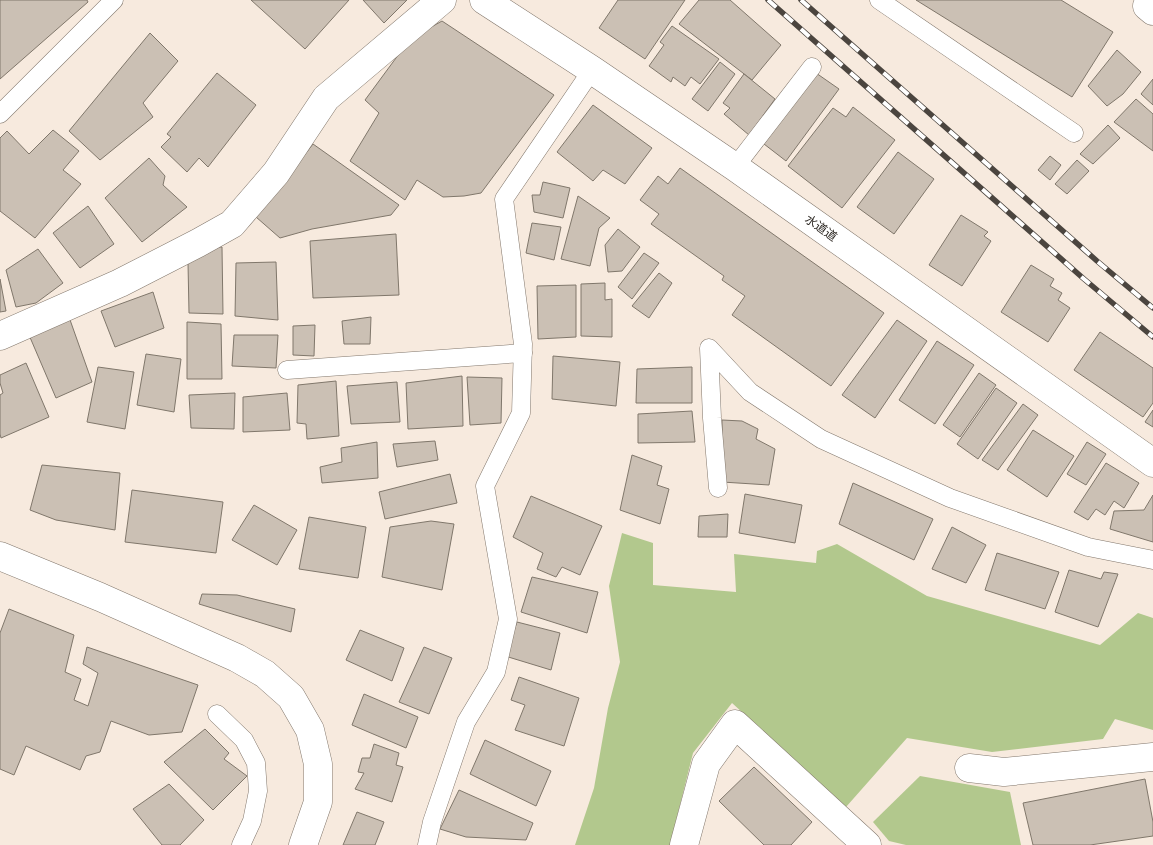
<svg xmlns="http://www.w3.org/2000/svg" width="1153" height="845" viewBox="0 0 1153 845" font-family="'Source Sans 3','Noto Sans JP',sans-serif">
	<rect width="100%" height="100%" fill="#f7eade"/>
	<g fill="#b2c88d">
		<polygon points="622,533 653,543 653,585 736,592 734,554 816,563 817,551 837,544 927,596 1100,645 1138,613 1153,618 1153,730 1115,719 1103,739 992,752 907,738 846,807 732,703 693,753 670,845 575,845 594,788 608,708 620,662 609,586"/>
		<polygon points="920,776 1010,792 1021,845 906,845 889,841 873,822"/>
	</g>
	<g fill="#cbc0b4" stroke="#80776b">
		<polygon points="0,0 87,0 88,2 0,79"/>
		<polygon points="251,0 349,0 305,49"/>
		<polygon points="363,0 407,0 384,23"/>
		<polygon points="618,0 685,0 645,59 599,28"/>
		<polygon points="699,0 730,0 781,45 752,80 679,24"/>
		<polygon points="916,0 1061,0 1113,32 1072,97"/>
		<polygon points="442,21 554,95 481,193 464,196 443,197 417,180 405,200 350,161 379,113 365,100 410,39"/>
		<polygon points="672,26 719,59 700,84 691,77 685,86 673,77 671,82 649,66 664,45 660,42"/>
		<polygon points="150,33 178,61 143,103 153,117 100,160 69,131"/>
		<polygon points="1117,50 1141,72 1123,94 1107,106 1088,86"/>
		<polygon points="720,62 735,74 708,111 692,99"/>
		<polygon points="217,73 256,105 208,167 199,158 187,172 161,147 171,137 167,134"/>
		<polygon points="816,73 839,89 786,161 764,144"/>
		<polygon points="744,74 775,99 749,135 724,114 730,108 723,103"/>
		<polygon points="1153,79 1153,105 1141,94"/>
		<polygon points="1136,99 1153,114 1153,151 1114,122"/>
		<polygon points="593,105 652,148 625,184 603,170 593,181 557,152"/>
		<polygon points="853,107 895,140 842,208 788,166 833,108 846,117"/>
		<polygon points="1108,125 1120,138 1093,164 1080,154"/>
		<polygon points="53,130 79,151 63,170 81,184 35,238 0,211 0,138 7,131 29,154"/>
		<polygon points="313,144 399,205 391,215 312,229 280,238 256,217"/>
		<polygon points="898,152 934,179 894,234 857,207"/>
		<polygon points="1050,156 1061,165 1050,180 1038,170"/>
		<polygon points="149,158 165,176 163,185 187,207 142,242 105,198"/>
		<polygon points="1077,160 1089,171 1067,194 1055,184"/>
		<polygon points="680,168 884,313 831,386 732,315 745,296 722,280 724,276 651,224 659,214 640,200 658,176 668,184"/>
		<polygon points="543,182 570,188 563,218 534,212 532,195 540,195"/>
		<polygon points="578,196 610,218 599,228 590,266 561,259"/>
		<polygon points="88,206 114,244 80,268 53,233"/>
		<polygon points="961,215 988,232 984,236 991,241 962,286 929,265"/>
		<polygon points="532,223 561,227 554,260 526,253"/>
		<polygon points="618,229 640,247 622,271 608,272 605,245"/>
		<polygon points="396,234 399,295 313,298 310,241"/>
		<polygon points="206,247 222,247 223,314 189,313 188,263"/>
		<polygon points="38,249 63,283 36,303 16,307 6,270"/>
		<polygon points="644,253 659,263 632,299 618,287"/>
		<polygon points="276,262 278,320 235,316 236,263"/>
		<polygon points="1031,265 1054,279 1050,286 1062,293 1058,300 1070,308 1048,342 1001,312"/>
		<polygon points="659,273 672,283 649,318 632,306"/>
		<polygon points="0,279 6,311 0,312"/>
		<polygon points="605,283 605,300 612,299 612,337 581,336 581,284"/>
		<polygon points="576,285 576,337 538,339 537,286"/>
		<polygon points="153,292 164,328 115,347 101,311"/>
		<polygon points="69,317 92,382 56,398 29,335"/>
		<polygon points="371,317 370,344 344,344 342,321"/>
		<polygon points="897,320 927,341 875,418 842,395"/>
		<polygon points="187,322 221,324 222,379 187,379"/>
		<polygon points="315,325 314,356 293,355 293,326"/>
		<polygon points="1100,332 1153,368 1153,403 1143,417 1074,370"/>
		<polygon points="234,335 278,335 276,368 232,366"/>
		<polygon points="937,341 974,365 935,424 899,400"/>
		<polygon points="146,354 181,359 174,412 137,405"/>
		<polygon points="553,356 620,362 616,406 552,399"/>
		<polygon points="26,363 49,417 1,438 0,434 0,395 3,393 0,383 0,375"/>
		<polygon points="98,367 134,372 125,429 87,422"/>
		<polygon points="692,367 692,403 636,403 637,369"/>
		<polygon points="979,373 996,385 960,437 943,425"/>
		<polygon points="462,376 463,426 408,429 406,383"/>
		<polygon points="467,377 502,378 501,423 470,425"/>
		<polygon points="336,381 339,436 307,439 306,424 297,423 298,385"/>
		<polygon points="397,382 400,422 351,424 347,386"/>
		<polygon points="996,388 1017,403 978,459 957,444"/>
		<polygon points="235,393 234,429 191,428 189,395"/>
		<polygon points="287,393 290,430 243,432 243,397"/>
		<polygon points="1023,404 1038,415 998,470 982,460"/>
		<polygon points="1153,410 1153,427 1145,422"/>
		<polygon points="692,411 695,442 638,443 638,414"/>
		<polygon points="722,420 742,421 758,429 756,439 775,449 769,485 722,482"/>
		<polygon points="1033,430 1074,456 1047,497 1007,470"/>
		<polygon points="435,441 438,460 397,467 393,444"/>
		<polygon points="377,442 378,478 322,483 320,467 342,462 341,448"/>
		<polygon points="1087,442 1106,454 1086,485 1067,474"/>
		<polygon points="632,455 662,466 657,485 669,489 660,524 620,510"/>
		<polygon points="1106,463 1139,483 1124,508 1114,501 1105,515 1096,509 1088,520 1074,512"/>
		<polygon points="42,465 120,473 115,530 56,520 30,510"/>
		<polygon points="450,474 457,503 385,519 379,492"/>
		<polygon points="853,483 933,519 914,560 839,524"/>
		<polygon points="132,490 223,502 216,553 125,542"/>
		<polygon points="745,494 802,505 795,543 739,533"/>
		<polygon points="1153,495 1153,542 1110,529 1114,511 1144,510"/>
		<polygon points="531,496 602,526 580,575 562,567 556,577 537,569 543,553 513,537"/>
		<polygon points="254,505 297,530 277,565 232,540"/>
		<polygon points="728,514 727,537 698,537 699,516"/>
		<polygon points="309,517 366,527 358,578 299,569"/>
		<polygon points="431,521 454,524 442,590 382,577 390,527"/>
		<polygon points="952,527 986,545 966,583 932,569"/>
		<polygon points="997,553 1059,572 1045,609 985,590"/>
		<polygon points="1069,570 1101,579 1104,572 1118,574 1098,627 1055,612"/>
		<polygon points="532,577 598,592 587,633 521,612"/>
		<polygon points="202,594 237,595 295,609 291,632 199,604"/>
		<polygon points="9,609 74,635 65,672 81,679 74,700 88,706 98,673 83,664 87,647 198,685 182,732 149,735 111,721 100,752 86,756 80,770 26,746 14,775 0,769 0,633"/>
		<polygon points="517,622 560,633 551,670 505,656"/>
		<polygon points="360,630 404,648 392,681 346,660"/>
		<polygon points="424,647 452,658 429,714 399,702"/>
		<polygon points="519,677 579,698 564,746 515,730 525,705 511,700"/>
		<polygon points="364,694 418,717 406,748 352,725"/>
		<polygon points="205,729 229,753 224,759 247,776 213,810 164,762"/>
		<polygon points="485,740 551,771 536,806 470,774"/>
		<polygon points="374,744 399,753 396,765 403,767 392,802 355,789 364,773 358,772 362,758 370,758"/>
		<polygon points="754,767 812,822 791,845 764,845 719,801"/>
		<polygon points="1145,779 1153,822 1153,836 1090,845 1033,845 1023,803"/>
		<polygon points="169,784 204,820 180,845 162,845 133,809"/>
		<polygon points="459,790 533,823 526,840 466,837 440,829"/>
		<polygon points="357,812 384,822 375,845 343,845"/>
	</g>
	<g fill="none" stroke-linecap="round" stroke-linejoin="round">
		<g stroke="#82776c" stroke-width="19">
			<g id="service">
				<polyline points="879,0 1074,133"/>
				<polyline points="0,114 114,0"/>
				<polyline points="735,167 812,67"/>
				<polyline points="287,370 523,353"/>
				<polyline points="718,488 712,418 709,348 750,392 821,439 950,498 1088,547 1153,560"/>
				<polyline points="217,714 244,740 256,763 258,791 252,821 241,845"/>
				<polyline points="427,845 432,822 466,722 496,672 508,619 485,486 521,413 523,344 504,199 592,70"/>
			</g>
		</g>
		<g stroke="#82776c" stroke-width="29">
			<g id="minor">
				<polyline points="1147,6 1153,11"/>
				<polyline points="0,336 120,283 198,243 232,224 276,173 326,98 442,0"/>
				<polyline points="0,556 100,597 237,658 265,674 291,697 310,730 318,764 318,802 303,845"/>
				<polyline points="969,768 1004,772 1153,757"/>
				<polyline points="684,845 706,764 735,724 867,845"/>
			</g>
		</g>
		<g stroke="#82776c" stroke-width="29">
			<polyline id="tertiary" points="484,0 592,70 735,167 1153,463"/>
		</g>
		<use href="#service" stroke="#fff" stroke-width="18"/>
		<use href="#minor" stroke="#fff" stroke-width="28"/>
		<use href="#tertiary" stroke="#fff" stroke-width="28"/>
		<g stroke="#4b453f" stroke-width="5.5">
			<g id="rail">
				<polyline points="768,0 1084,279 1153,337"/>
				<polyline points="801,0 1097,261 1153,308"/>
			</g>
		</g>
		<use href="#rail" stroke="#fff" stroke-width="4" stroke-dasharray="11" stroke-linecap="butt"/>
	</g>
	<g text-anchor="middle" stroke-width="4" stroke-linejoin="round" paint-order="stroke">
		<g font-size="12" fill="#2e2924" stroke="#fff">
			<text transform="translate(821 228) rotate(35)" y="4">水道道</text>
		</g>
	</g>
</svg>
